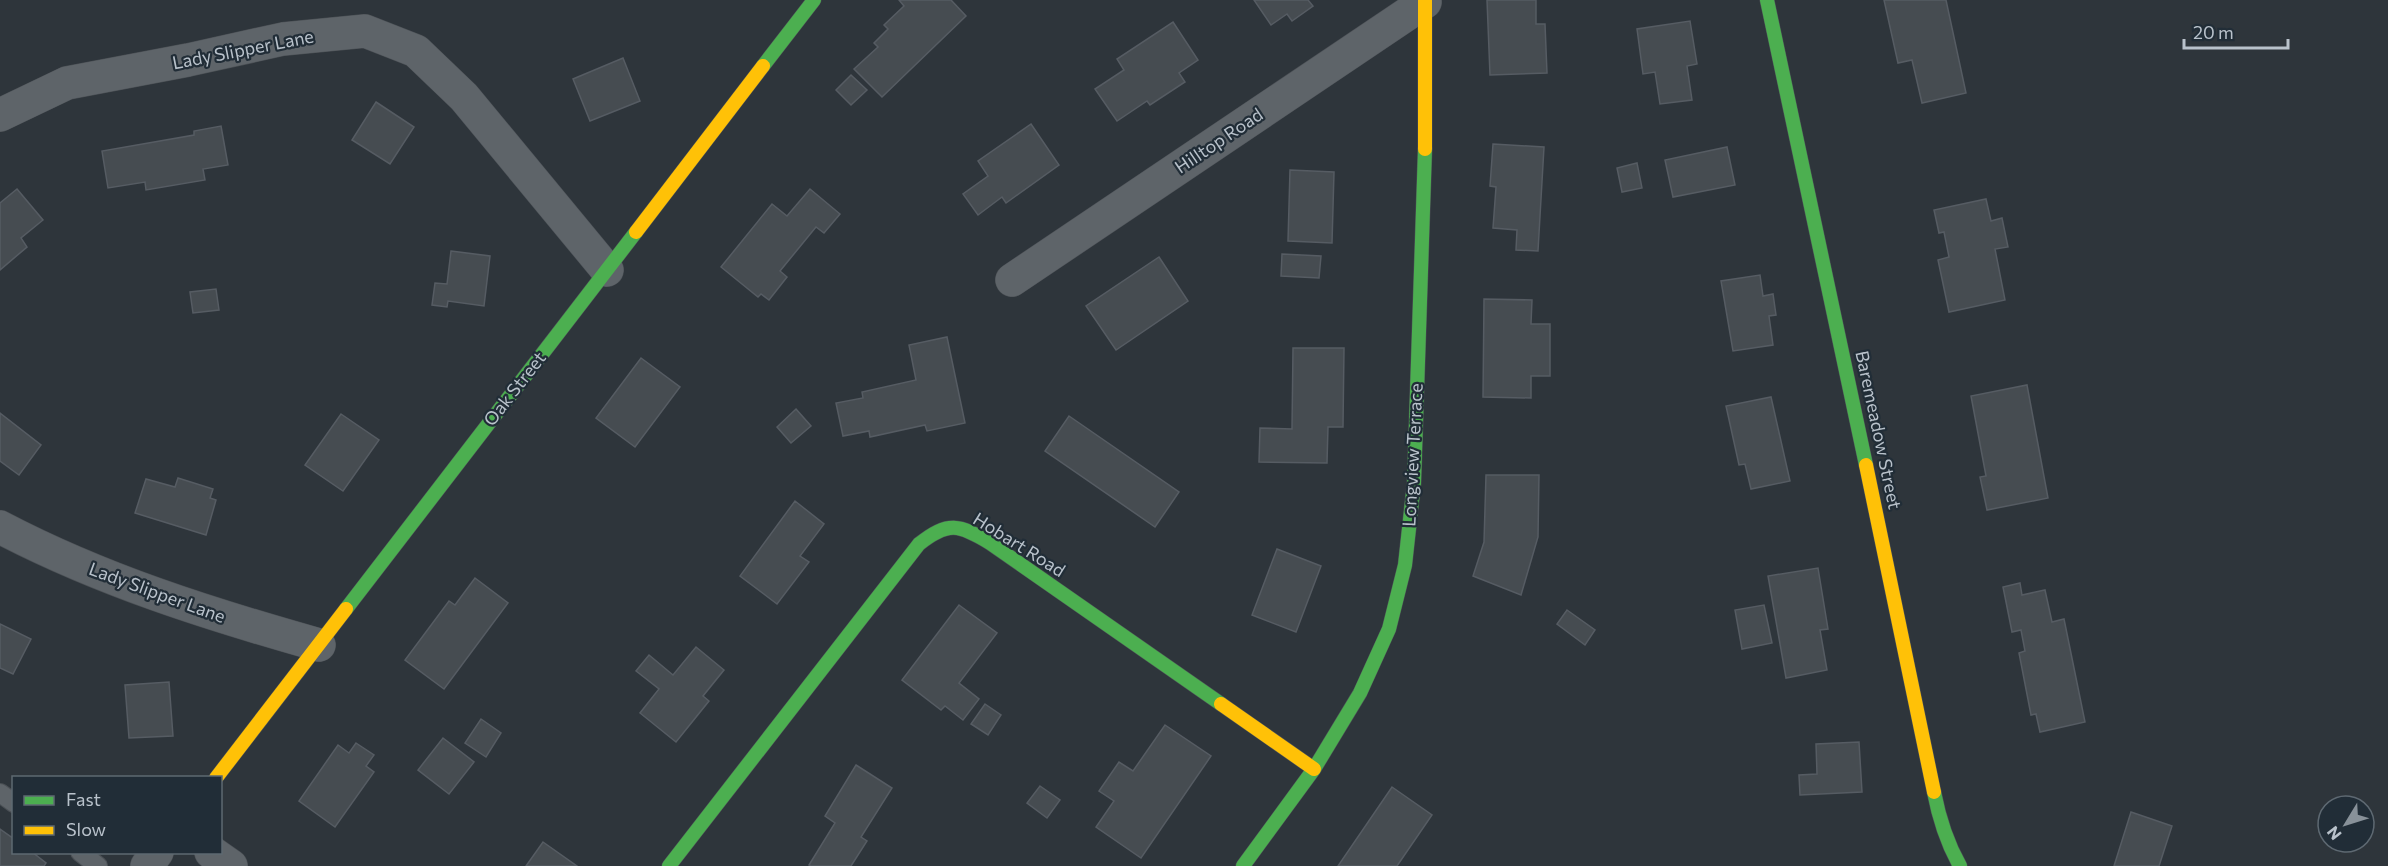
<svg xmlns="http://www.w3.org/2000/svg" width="2388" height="866" viewBox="0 0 2388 866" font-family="Commissioner,sans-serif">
	<rect width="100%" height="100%" fill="#2e353b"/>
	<g fill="#464c51" stroke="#565c63" stroke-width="1.5">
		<polygon points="899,0 951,0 966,16 882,97 854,69 878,47 874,43 888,29 884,25 904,6"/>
		<polygon points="1254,0 1308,0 1313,6 1292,21 1287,14 1271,25"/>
		<polygon points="1487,0 1536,0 1536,24 1545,24 1547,73 1490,75"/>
		<polygon points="1884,0 1946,0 1966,93 1922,103 1912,60 1898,63"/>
		<polygon points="1690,21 1697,64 1687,66 1692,100 1660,104 1655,72 1643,74 1637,29"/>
		<polygon points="1173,22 1198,60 1179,73 1185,82 1150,105 1147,101 1117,121 1095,89 1124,70 1117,59"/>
		<polygon points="623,58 640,101 590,121 573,79"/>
		<polygon points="851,75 867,90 851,105 836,90"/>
		<polygon points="376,102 414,127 390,164 352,140"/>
		<polygon points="1031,124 1059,165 1006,203 1002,197 978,215 963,194 988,176 978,161"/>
		<polygon points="221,126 228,165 203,169 205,180 146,190 145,182 108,188 102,151 194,135 194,131"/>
		<polygon points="1493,144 1544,147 1538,251 1516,250 1517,230 1493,228 1496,187 1490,186"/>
		<polygon points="1727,147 1735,185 1673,197 1665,160"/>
		<polygon points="1637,163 1642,188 1622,192 1617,168"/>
		<polygon points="1290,170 1334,172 1332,243 1288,241"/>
		<polygon points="17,189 43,220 21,238 27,247 0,270 0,203"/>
		<polygon points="810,189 840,214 824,233 816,227 780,271 787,277 769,300 761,294 758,297 721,267 772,204 787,216"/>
		<polygon points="1986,199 1991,221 2002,218 2008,247 1995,249 2005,300 1949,312 1938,260 1949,257 1944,232 1939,233 1934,210"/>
		<polygon points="451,251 490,256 484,306 448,301 447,307 432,305 435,283 447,284"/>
		<polygon points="1282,254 1321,256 1319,278 1281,276"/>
		<polygon points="1159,257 1188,301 1116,350 1086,306"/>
		<polygon points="1760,275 1763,296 1773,294 1776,315 1769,316 1773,345 1733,351 1721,281"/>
		<polygon points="216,289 219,310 193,313 190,292"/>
		<polygon points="1484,299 1532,300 1531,324 1550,324 1550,376 1531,376 1531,398 1483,397"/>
		<polygon points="947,337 965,423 927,431 925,425 870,437 869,431 843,436 836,403 863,398 862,392 916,380 909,345"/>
		<polygon points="1293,348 1344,348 1343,427 1328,427 1327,463 1259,462 1260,428 1292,429"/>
		<polygon points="641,358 680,387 635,447 596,418"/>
		<polygon points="2027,385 2048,498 1987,510 1980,477 1986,476 1971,396"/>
		<polygon points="1771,397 1790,481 1751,489 1745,464 1739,465 1726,406"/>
		<polygon points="796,409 811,426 791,443 777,427"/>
		<polygon points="0,413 41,445 19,475 0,461"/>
		<polygon points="341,414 379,440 343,491 305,465"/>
		<polygon points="1069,416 1179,492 1155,527 1045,451"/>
		<polygon points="1486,475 1539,475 1538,537 1521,595 1473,576 1484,542"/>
		<polygon points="178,478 213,489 210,498 216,500 206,535 135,513 146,479 175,487"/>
		<polygon points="795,501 824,524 800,556 809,562 777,604 740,576"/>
		<polygon points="1277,549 1321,566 1296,632 1252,615"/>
		<polygon points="1818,568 1828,629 1820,630 1827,670 1786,678 1768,576"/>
		<polygon points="475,578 508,603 444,689 405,660 449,601 455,605"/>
		<polygon points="2020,583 2022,595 2045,590 2052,622 2064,619 2085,722 2040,732 2036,714 2031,715 2019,653 2025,651 2021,630 2012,632 2003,587"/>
		<polygon points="959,605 997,633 959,683 979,699 963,720 945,706 941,710 902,680"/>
		<polygon points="1764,605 1772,643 1742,649 1735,610"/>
		<polygon points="1567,610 1595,630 1585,645 1557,624"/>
		<polygon points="0,624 31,639 13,674 0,668"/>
		<polygon points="696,647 724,670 703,696 709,701 676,742 640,713 659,689 636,671 649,655 673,675"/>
		<polygon points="169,682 173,736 129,738 125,685"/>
		<polygon points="985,704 1001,715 988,735 971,724"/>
		<polygon points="481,719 501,733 486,757 465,743"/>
		<polygon points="1165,725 1211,756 1141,858 1096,827 1114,801 1099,791 1119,762 1133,771"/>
		<polygon points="443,738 474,762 449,794 418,770"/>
		<polygon points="1859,742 1862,792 1800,795 1799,775 1817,774 1816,744"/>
		<polygon points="356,743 374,755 366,766 374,772 335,827 299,801 338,745 349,753"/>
		<polygon points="856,765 892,788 861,837 867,841 851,866 811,866 809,865 835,823 825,816"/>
		<polygon points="1040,786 1060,800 1047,818 1027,803"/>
		<polygon points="1392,787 1432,815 1397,866 1338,866"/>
		<polygon points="2131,812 2172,826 2159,866 2114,866"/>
		<polygon points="0,829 14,839 14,852 32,852 46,863 44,866 0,866"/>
		<polygon points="543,842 577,866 526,866"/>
	</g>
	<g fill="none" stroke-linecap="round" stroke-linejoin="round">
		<g stroke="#4c5156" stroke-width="20">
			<g id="lane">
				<polyline points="0,793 14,803"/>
				<polyline points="80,852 98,866"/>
			</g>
		</g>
		<g stroke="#4c5156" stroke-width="34">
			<g id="street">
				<polyline points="0,115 67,83 188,60 283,39 365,31 416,51 464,97 607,270"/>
				<polyline points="1012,280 1425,2"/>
				<path d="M0,527C101,580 209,614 319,645"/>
				<polyline points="211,852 231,866"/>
				<polyline points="147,866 157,852"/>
			</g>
		</g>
		<g stroke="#4c5156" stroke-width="15">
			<g id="fast">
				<polyline points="1767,0 1866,465"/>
				<polyline points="763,66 814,0"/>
				<polyline points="346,609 636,232"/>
				<path d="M1934,792C1939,818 1947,843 1960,866"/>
				<path d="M669,866L919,544C948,521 959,524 990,543L1221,704"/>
				<polyline points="1243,866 1314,769 1360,693 1389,629 1405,565 1414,483 1425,149"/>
			</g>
		</g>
		<g stroke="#4c5156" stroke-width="15">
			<g id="slow">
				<polyline points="1425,0 1425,149"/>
				<polyline points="636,232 763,66"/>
				<polyline points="1866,465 1934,792"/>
				<polyline points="1221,704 1314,769"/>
				<polyline points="216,778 346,609"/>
			</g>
		</g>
		<use href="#lane" stroke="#5e6469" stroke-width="18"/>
		<use href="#street" stroke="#5e6469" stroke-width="33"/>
		<use href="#fast" stroke="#4caf50" stroke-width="14"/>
		<use href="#slow" stroke="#ffc107" stroke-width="14"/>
	</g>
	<g text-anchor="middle" stroke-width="4.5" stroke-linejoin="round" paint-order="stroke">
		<g font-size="18" fill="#b9c2cb" stroke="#212d37">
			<text transform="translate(243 50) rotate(-11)" y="6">Lady Slipper Lane</text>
			<text transform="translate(1219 141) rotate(-34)" y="6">Hilltop Road</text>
			<text transform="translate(515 389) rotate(-52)" y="6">Oak Street</text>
			<text transform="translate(1878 430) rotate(78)" y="6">Baremeadow Street</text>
			<text transform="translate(1413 455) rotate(-87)" y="6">Longview Terrace</text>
			<text transform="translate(1019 545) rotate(32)" y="6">Hobart Road</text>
			<text transform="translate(157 593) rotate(20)" y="6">Lady Slipper Lane</text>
		</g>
	</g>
	<rect x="12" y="776" width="210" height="78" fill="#212d37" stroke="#5e6972" stroke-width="1.5"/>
	<rect x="24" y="796" width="30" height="9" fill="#4caf50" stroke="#5e6972" stroke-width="1.5"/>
	<text x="66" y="806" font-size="18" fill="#b9c2cb">Fast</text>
	<rect x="24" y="826" width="30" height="9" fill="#ffc107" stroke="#5e6972" stroke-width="1.5"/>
	<text x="66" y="836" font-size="18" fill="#b9c2cb">Slow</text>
	<g transform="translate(2346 824) rotate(232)"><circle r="28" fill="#212d37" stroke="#5e6972" stroke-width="1.5"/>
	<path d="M0-4.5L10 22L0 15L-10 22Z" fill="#889199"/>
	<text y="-9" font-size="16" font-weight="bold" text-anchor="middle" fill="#b9c2cb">N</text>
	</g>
	<path d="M2184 39v9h104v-9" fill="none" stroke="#b9c2cb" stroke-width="3"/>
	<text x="2193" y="39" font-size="18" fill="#b9c2cb" stroke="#212d37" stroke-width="4.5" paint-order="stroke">20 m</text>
</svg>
